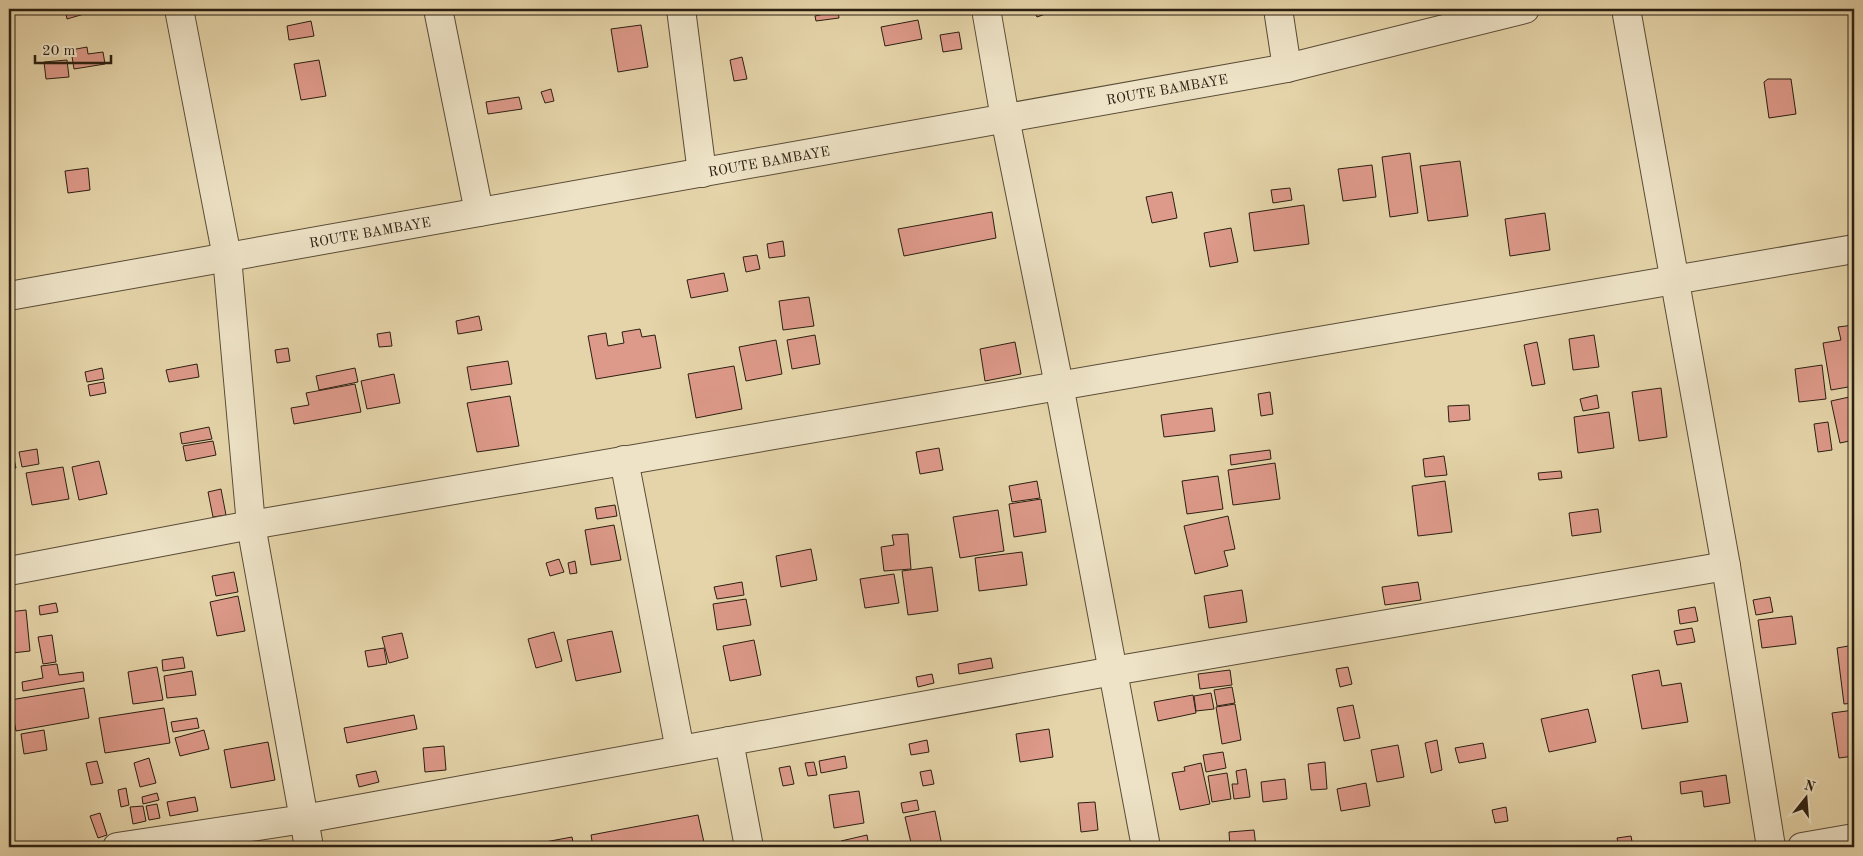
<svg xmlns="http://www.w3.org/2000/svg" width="1863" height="856" viewBox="0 0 1863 856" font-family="'Old Standard TT',serif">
	<rect width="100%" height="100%" fill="#e5d4a9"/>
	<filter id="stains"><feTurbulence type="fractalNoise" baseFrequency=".004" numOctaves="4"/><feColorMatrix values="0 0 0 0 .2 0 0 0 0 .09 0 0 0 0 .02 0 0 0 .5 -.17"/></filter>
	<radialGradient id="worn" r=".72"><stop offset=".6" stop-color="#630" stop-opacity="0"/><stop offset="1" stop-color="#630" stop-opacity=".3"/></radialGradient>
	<g fill="#dd9989" stroke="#2b1f11">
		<polygon points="65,9 101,9 67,19"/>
		<polygon points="1033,9 1046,9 1048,13 1037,17"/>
		<polygon points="838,11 839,18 816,21 815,16"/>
		<polygon points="918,20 922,39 885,46 881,27"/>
		<polygon points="311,21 314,36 289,40 287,26"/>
		<polygon points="641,25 648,67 618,72 611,29"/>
		<polygon points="959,32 962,49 943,52 940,35"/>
		<polygon points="87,47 88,54 103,52 105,64 74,69 71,50"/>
		<polygon points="742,57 747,79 734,81 730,60"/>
		<polygon points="67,60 69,77 46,79 44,62"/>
		<polygon points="319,60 326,96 301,100 294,64"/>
		<polygon points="1768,79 1791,79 1796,114 1769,118 1764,82"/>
		<polygon points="551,89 554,101 545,103 541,92"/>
		<polygon points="519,97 522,109 488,114 486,102"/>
		<polygon points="1410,153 1418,213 1390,217 1382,157"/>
		<polygon points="1460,161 1468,216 1428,221 1420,166"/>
		<polygon points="1372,165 1376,197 1343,201 1338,169"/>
		<polygon points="88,168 90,190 68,193 65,171"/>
		<polygon points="1290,188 1292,200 1273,203 1271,190"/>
		<polygon points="1172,192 1177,218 1152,223 1146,197"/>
		<polygon points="1304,205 1309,244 1254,251 1249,213"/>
		<polygon points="992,212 996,238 904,256 898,229"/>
		<polygon points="1545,213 1550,250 1510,256 1505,219"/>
		<polygon points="1231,228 1238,262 1210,267 1204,233"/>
		<polygon points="783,241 785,256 769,258 767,244"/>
		<polygon points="757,255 760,269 746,272 743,257"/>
		<polygon points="724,273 728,291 691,298 687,280"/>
		<polygon points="809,297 814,326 783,330 779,301"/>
		<polygon points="479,316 482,330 458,334 456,321"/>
		<polygon points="1854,325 1854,386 1831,390 1823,343 1841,340 1838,327"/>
		<polygon points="640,329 642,337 655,335 661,368 596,379 588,336 606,333 608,346 624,343 622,332"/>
		<polygon points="390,332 392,346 379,347 377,334"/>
		<polygon points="815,335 820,364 792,369 787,340"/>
		<polygon points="1594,335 1599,367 1573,370 1569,339"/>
		<polygon points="776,340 782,374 746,381 739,347"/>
		<polygon points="1015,342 1021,374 985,381 980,349"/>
		<polygon points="1537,342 1545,384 1532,386 1524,345"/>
		<polygon points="288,348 290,361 277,363 275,350"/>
		<polygon points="508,361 512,384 471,390 467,367"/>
		<polygon points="197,364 199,377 169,382 166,370"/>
		<polygon points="1822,365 1826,399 1799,402 1795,369"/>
		<polygon points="734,366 742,409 696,418 688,374"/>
		<polygon points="102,368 104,379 87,382 85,372"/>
		<polygon points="355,368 358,382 319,390 316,376"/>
		<polygon points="394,374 400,403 367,409 361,381"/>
		<polygon points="104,382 106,393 90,396 88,385"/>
		<polygon points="355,384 361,412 294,424 291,408 309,405 306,393"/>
		<polygon points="1661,388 1667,437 1639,441 1632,392"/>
		<polygon points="1270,392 1273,414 1261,416 1258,394"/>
		<polygon points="1597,395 1599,408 1583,411 1580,399"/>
		<polygon points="510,396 519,446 477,452 467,403"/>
		<polygon points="1854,396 1854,440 1840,443 1831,401"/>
		<polygon points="1469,405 1470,420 1449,422 1448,406"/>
		<polygon points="1212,408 1215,431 1164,437 1161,415"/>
		<polygon points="1609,412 1614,448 1578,453 1574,417"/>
		<polygon points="1828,422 1832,450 1818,452 1814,424"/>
		<polygon points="209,427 212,439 182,444 180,433"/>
		<polygon points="10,441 16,468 9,469 9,442"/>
		<polygon points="213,441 216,455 186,461 183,446"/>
		<polygon points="939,448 943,470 920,474 916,452"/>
		<polygon points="37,449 39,464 22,467 19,452"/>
		<polygon points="1270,450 1271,459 1231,465 1230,455"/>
		<polygon points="1444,456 1447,475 1425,477 1423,459"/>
		<polygon points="99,461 107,494 79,500 72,467"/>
		<polygon points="1275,463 1280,499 1233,505 1228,470"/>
		<polygon points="63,467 69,499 32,505 26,473"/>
		<polygon points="1561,471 1562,478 1539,480 1538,473"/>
		<polygon points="1218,476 1223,509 1187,514 1182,481"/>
		<polygon points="1037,481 1040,498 1012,502 1009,486"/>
		<polygon points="1445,481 1452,532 1418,536 1412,486"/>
		<polygon points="221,489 226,515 213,517 208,492"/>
		<polygon points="1041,499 1046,532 1014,537 1009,504"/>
		<polygon points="615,505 617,516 597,519 595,508"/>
		<polygon points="1598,509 1601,532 1572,536 1569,513"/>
		<polygon points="998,510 1004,551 960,558 953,517"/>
		<polygon points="1228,516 1235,549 1224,551 1228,566 1195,574 1184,526"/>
		<polygon points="614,525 621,560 591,565 585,530"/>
		<polygon points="908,534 911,569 884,571 881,547 894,545 892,535"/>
		<polygon points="811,549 817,580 781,587 776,556"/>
		<polygon points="1022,552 1027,585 979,591 975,558"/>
		<polygon points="559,559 564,572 550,576 546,563"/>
		<polygon points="575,561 577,573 570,574 568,563"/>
		<polygon points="932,567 938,611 908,615 902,571"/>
		<polygon points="234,572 238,592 216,596 212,576"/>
		<polygon points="894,574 899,603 865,608 860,579"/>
		<polygon points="742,582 744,595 717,599 714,587"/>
		<polygon points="1418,582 1421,600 1385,605 1382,587"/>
		<polygon points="1242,590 1247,622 1209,628 1204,596"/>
		<polygon points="238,596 245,631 217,636 210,602"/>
		<polygon points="1770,597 1773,612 1756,615 1753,600"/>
		<polygon points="746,599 751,625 717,630 713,604"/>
		<polygon points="56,603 58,612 40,615 39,606"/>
		<polygon points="1695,607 1698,621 1680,624 1678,610"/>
		<polygon points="26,610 30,651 12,653 9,612"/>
		<polygon points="1792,616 1796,644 1762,648 1758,620"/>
		<polygon points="1692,628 1695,642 1677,645 1674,631"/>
		<polygon points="612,631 621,672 576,681 567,640"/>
		<polygon points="554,632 562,661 536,668 528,639"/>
		<polygon points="402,633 408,658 389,663 382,637"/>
		<polygon points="52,635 56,662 43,664 38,637"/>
		<polygon points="754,640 761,675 730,681 723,646"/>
		<polygon points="1854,645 1854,703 1844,704 1837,648"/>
		<polygon points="384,648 387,664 368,667 365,651"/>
		<polygon points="183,657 185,668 163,671 162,660"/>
		<polygon points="991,658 993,668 959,674 958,664"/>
		<polygon points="57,664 59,675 83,672 84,681 23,691 22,682 43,678 41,666"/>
		<polygon points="157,667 163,700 133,704 128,672"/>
		<polygon points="1348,667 1352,684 1340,687 1336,669"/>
		<polygon points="1230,670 1232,685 1200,689 1198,674"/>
		<polygon points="1659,670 1662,686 1681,683 1688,722 1642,729 1632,675"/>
		<polygon points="192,671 196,695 167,698 164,676"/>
		<polygon points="932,674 934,683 918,687 916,677"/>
		<polygon points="1232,687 1235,703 1217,706 1214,690"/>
		<polygon points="84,688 89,718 16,731 10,700"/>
		<polygon points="1211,693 1214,709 1196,711 1194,696"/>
		<polygon points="1193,695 1196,713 1158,721 1154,702"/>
		<polygon points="1235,704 1241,740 1222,744 1216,707"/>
		<polygon points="1353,705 1360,738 1344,741 1337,708"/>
		<polygon points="164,708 170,743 105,753 99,718"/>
		<polygon points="1588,709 1596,742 1549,752 1541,719"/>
		<polygon points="1854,710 1854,756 1839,758 1832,713"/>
		<polygon points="414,715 417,729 347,743 344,728"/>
		<polygon points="197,718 199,728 173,732 171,722"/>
		<polygon points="1049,729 1053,757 1020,762 1016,734"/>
		<polygon points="44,730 47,750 24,754 21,734"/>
		<polygon points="204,730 209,749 180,756 175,738"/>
		<polygon points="927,740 929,752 911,755 909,744"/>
		<polygon points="1437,740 1442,770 1431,773 1425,743"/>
		<polygon points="268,742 275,780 231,788 224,750"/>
		<polygon points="1483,743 1486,758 1459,763 1455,748"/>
		<polygon points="1398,745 1404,777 1377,782 1371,750"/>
		<polygon points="444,746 446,770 425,772 423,748"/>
		<polygon points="1223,752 1226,768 1206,772 1203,755"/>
		<polygon points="845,756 847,768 821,773 819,761"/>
		<polygon points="149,758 156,783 140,787 134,763"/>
		<polygon points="97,761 103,783 91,785 86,763"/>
		<polygon points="814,762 817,775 808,776 805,763"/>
		<polygon points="1325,762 1327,789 1311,790 1308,764"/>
		<polygon points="1201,763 1210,804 1180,810 1172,773 1185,771 1184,767"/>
		<polygon points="790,766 794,784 783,786 779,768"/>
		<polygon points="1246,769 1250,797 1234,799 1232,784 1238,784 1236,771"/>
		<polygon points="931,770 934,784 923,786 920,772"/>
		<polygon points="376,771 379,782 359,787 356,775"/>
		<polygon points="1227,773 1231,799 1212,802 1208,776"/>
		<polygon points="1726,775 1730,803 1704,807 1702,791 1681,794 1680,782"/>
		<polygon points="1285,779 1287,799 1263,802 1261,782"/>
		<polygon points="1366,783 1370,806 1341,811 1337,789"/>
		<polygon points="126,788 129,805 121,807 118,790"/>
		<polygon points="859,791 864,823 834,828 829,795"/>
		<polygon points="157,793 159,800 143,804 142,797"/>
		<polygon points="195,797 198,811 170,816 167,802"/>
		<polygon points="917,800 919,810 903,813 901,803"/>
		<polygon points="1095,802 1098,830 1081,832 1078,803"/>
		<polygon points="157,804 160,818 149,820 146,806"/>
		<polygon points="143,806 146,821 133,824 130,807"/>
		<polygon points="1506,807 1508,821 1495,823 1492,810"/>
		<polygon points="935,811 942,846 912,847 905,817"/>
		<polygon points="100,813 107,835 98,838 90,816"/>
		<polygon points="698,815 705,847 593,847 591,835"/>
		<polygon points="1254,830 1256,847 1230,847 1229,832"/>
		<polygon points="867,835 869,847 843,847 841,841"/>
		<polygon points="1631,836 1633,847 1619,847 1617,838"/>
		<polygon points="572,837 574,847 518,847"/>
		<polygon points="1022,842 1023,847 994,847"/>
	</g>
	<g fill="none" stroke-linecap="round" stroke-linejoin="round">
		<g stroke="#5a4c37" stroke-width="30">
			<g id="minor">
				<polyline points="179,9 227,257 251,525 309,847"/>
				<polyline points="438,9 479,212"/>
				<polyline points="681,9 702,173"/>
				<polyline points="986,9 1005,118 1059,385 1146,847"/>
				<polyline points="1278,9 1287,68"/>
				<polyline points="1626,9 1726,566 1771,847"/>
				<polyline points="9,296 1287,68 1525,9"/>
				<polyline points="624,460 680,750"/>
				<polyline points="9,571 251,525 1854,249"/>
				<polyline points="729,741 749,847"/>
				<polyline points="117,847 304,819 1113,671 1726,566"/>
				<polyline points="1802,847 1854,838"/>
			</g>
		</g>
		<use href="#minor" stroke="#eee3c7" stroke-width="28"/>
	</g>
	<g text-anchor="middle" stroke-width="4" stroke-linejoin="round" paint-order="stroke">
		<g font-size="14" fill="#2b1f11" stroke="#eee3c7">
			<text transform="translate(1167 89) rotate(-10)" y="5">ROUTE BAMBAYE</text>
			<text transform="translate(769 161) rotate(-10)" y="5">ROUTE BAMBAYE</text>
			<text transform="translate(370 232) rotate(-10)" y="5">ROUTE BAMBAYE</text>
		</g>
	</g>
	<rect width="1863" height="856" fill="none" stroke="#e5d4a9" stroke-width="30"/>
	<rect x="10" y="10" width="1843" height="836" fill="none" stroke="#2b1f11" stroke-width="2.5"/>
	<rect x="15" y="15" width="1833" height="826" fill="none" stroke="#2b1f11"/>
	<g transform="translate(1806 798) rotate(17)" stroke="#eee3c7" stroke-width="4" paint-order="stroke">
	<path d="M0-4L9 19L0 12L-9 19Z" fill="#2b1f11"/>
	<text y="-8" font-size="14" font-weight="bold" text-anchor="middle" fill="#2b1f11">N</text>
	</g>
	<path d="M35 55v8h76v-8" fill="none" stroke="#2b1f11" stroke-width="2.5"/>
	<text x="42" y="55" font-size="15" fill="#2b1f11" stroke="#eee3c7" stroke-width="4" paint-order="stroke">20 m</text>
	<rect width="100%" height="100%" filter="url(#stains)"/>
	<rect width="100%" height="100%" fill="url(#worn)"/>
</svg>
